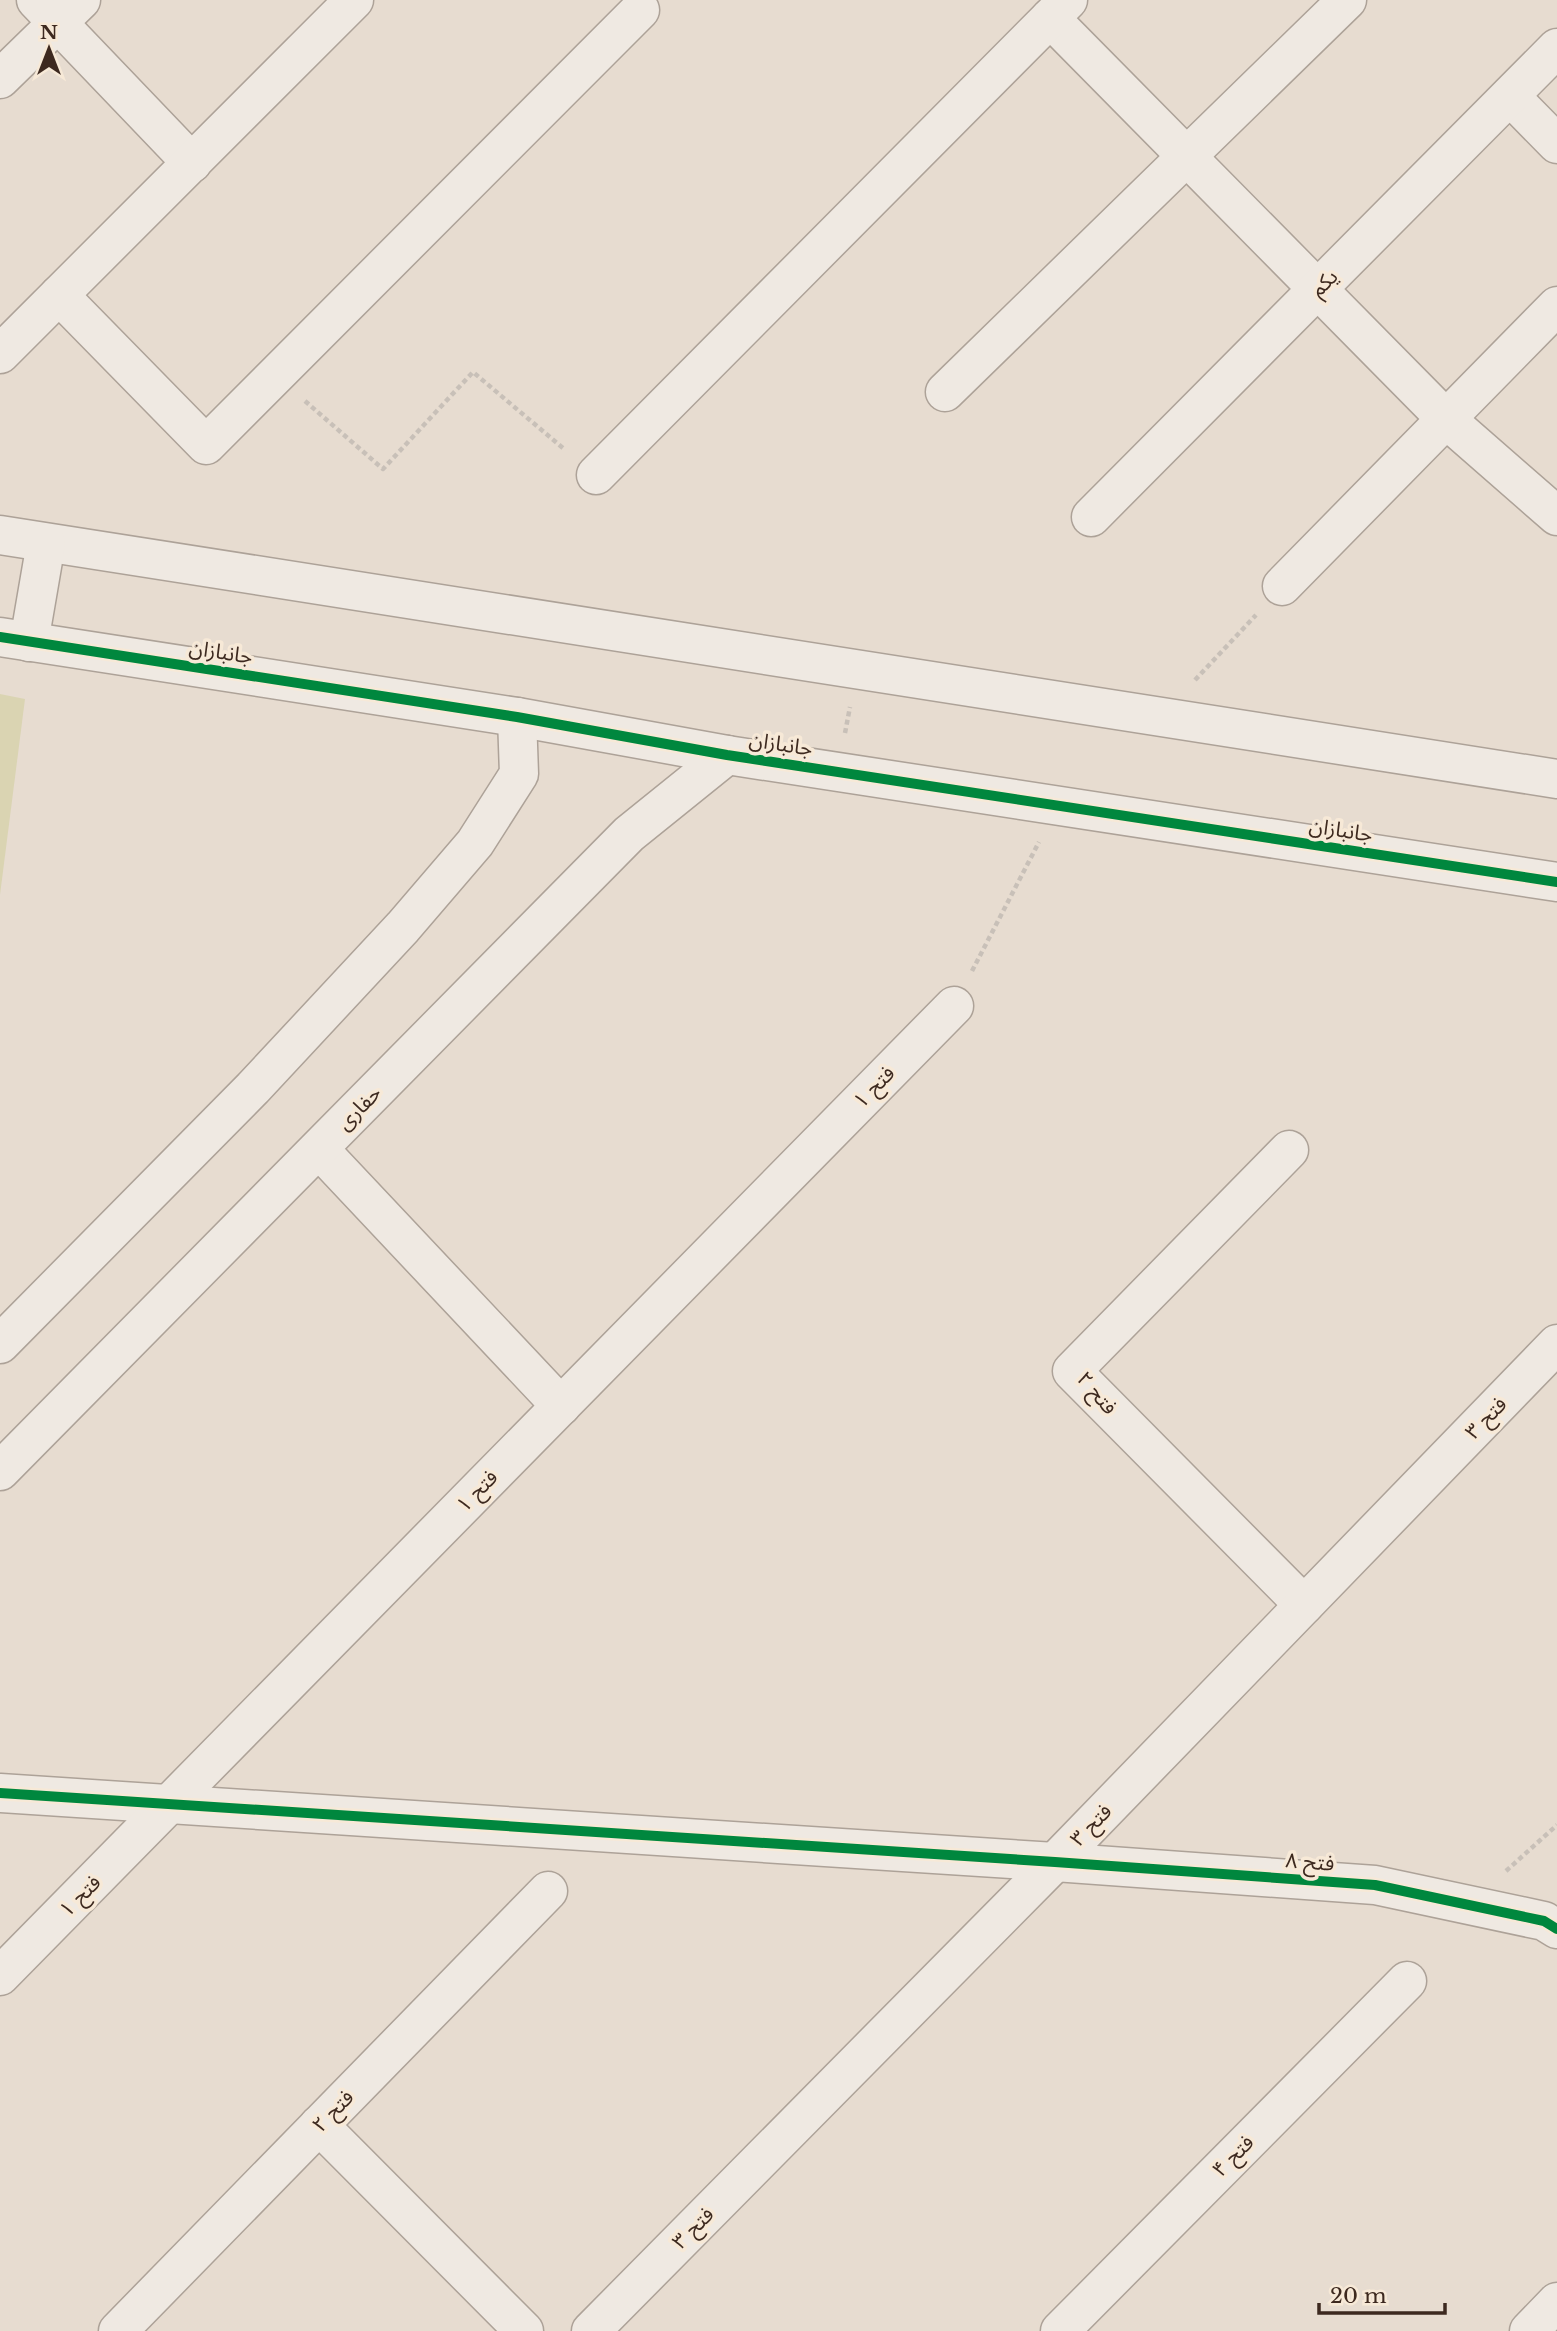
<svg xmlns="http://www.w3.org/2000/svg" width="1557" height="2331" viewBox="0 0 1557 2331" font-family="'Libre Baskerville','Noto Sans Arabic',serif">
	<rect width="100%" height="100%" fill="#e7dcd0"/>
	<polygon fill="#dad4b2" points="0,694 25,699 0,895"/>
	<g fill="none" stroke-linecap="round" stroke-linejoin="round">
		<g stroke="#ada298" stroke-width="41">
			<g id="minor">
				<polyline points="36,0 192,163"/>
				<polyline points="1050,18 1446,419 1557,516"/>
				<polyline points="0,79 81,0"/>
				<polyline points="1510,96 1557,144"/>
				<polyline points="59,295 206,445 640,10"/>
				<polyline points="0,354 354,0"/>
				<polyline points="945,392 1347,0"/>
				<polyline points="596,475 1068,0"/>
				<polyline points="1091,517 1557,48"/>
				<polyline points="0,535 1557,779"/>
				<polyline points="1282,586 1557,306"/>
				<polyline points="0,637 517,717 727,755 1557,882"/>
				<polyline points="29,642 46,543"/>
				<polyline points="319,1149 561,1406"/>
				<polyline points="1289,1150 1072,1371 1304,1605"/>
				<polyline points="0,1344 253,1088 403,927 475,843 519,774 517,717"/>
				<polyline points="0,1471 629,834 727,755"/>
				<polyline points="0,1793 1055,1862 1375,1885 1544,1921 1557,1929"/>
				<polyline points="0,1976 954,1006"/>
				<polyline points="319,2125 524,2331"/>
				<polyline points="118,2331 548,1891"/>
				<polyline points="591,2331 1055,1862 1557,1344"/>
				<polyline points="1060,2331 1407,1981"/>
				<polyline points="1529,2331 1557,2302"/>
			</g>
		</g>
		<g stroke="#c8c0b8" stroke-width="4.5" stroke-dasharray="5 3.5" stroke-linecap="butt">
			<polyline points="305,401 383,469 473,372 564,449"/>
			<polyline points="1195,680 1256,615"/>
			<polyline points="845,733 850,707"/>
			<polyline points="972,971 1039,842"/>
			<polyline points="1506,1871 1557,1825"/>
		</g>
		<use href="#minor" stroke="#efe9e2" stroke-width="38"/>
		<g stroke="#f7e9d7" stroke-width="15">
			<g id="cycleway">
				<polyline points="0,637 517,717 727,755 1557,882"/>
				<polyline points="0,1793 1055,1862 1375,1885 1544,1921 1557,1929"/>
			</g>
		</g>
		<use href="#cycleway" stroke="#00873e" stroke-width="10"/>
	</g>
	<g text-anchor="middle" stroke-width="7" stroke-linejoin="round" paint-order="stroke">
		<g font-size="21" fill="#3d291f" stroke="#f7e9d7">
			<text transform="translate(1324 283) rotate(-45)" y="7">یکم</text>
			<text transform="translate(221 652) rotate(9)" y="7">جانبازان</text>
			<text transform="translate(781 744) rotate(9)" y="7">جانبازان</text>
			<text transform="translate(1341 830) rotate(9)" y="7">جانبازان</text>
			<text transform="translate(874 1087) rotate(-46)" y="7">فتح ۱</text>
			<text transform="translate(359 1108) rotate(-45)" y="7">حفاری</text>
			<text transform="translate(1097 1393) rotate(49)" y="7">فتح ۲</text>
			<text transform="translate(1486 1418) rotate(-46)" y="7">فتح ۳</text>
			<text transform="translate(477 1491) rotate(-46)" y="7">فتح ۱</text>
			<text transform="translate(1091 1825) rotate(-46)" y="7">فتح ۳</text>
			<text transform="translate(1310 1862) rotate(4)" y="7">فتح ۸</text>
			<text transform="translate(80 1896) rotate(-45)" y="7">فتح ۱</text>
			<text transform="translate(333 2111) rotate(-46)" y="7">فتح ۲</text>
			<text transform="translate(1233 2156) rotate(-45)" y="7">فتح ۴</text>
			<text transform="translate(693 2228) rotate(-45)" y="7">فتح ۳</text>
		</g>
	</g>
	<g transform="translate(49 49)" stroke="#f7e9d7" stroke-width="5" paint-order="stroke">
	<path d="M0-5L12 26L0 18L-12 26Z" fill="#3d291f"/>
	<text y="-10" font-size="19" font-weight="bold" text-anchor="middle" fill="#3d291f">N</text>
	</g>
	<path d="M1319 2303v10h126v-10" fill="none" stroke="#3d291f" stroke-width="3.5"/>
	<text x="1330" y="2303" font-size="21" fill="#3d291f" stroke="#f7e9d7" stroke-width="5" paint-order="stroke">20 m</text>
</svg>
